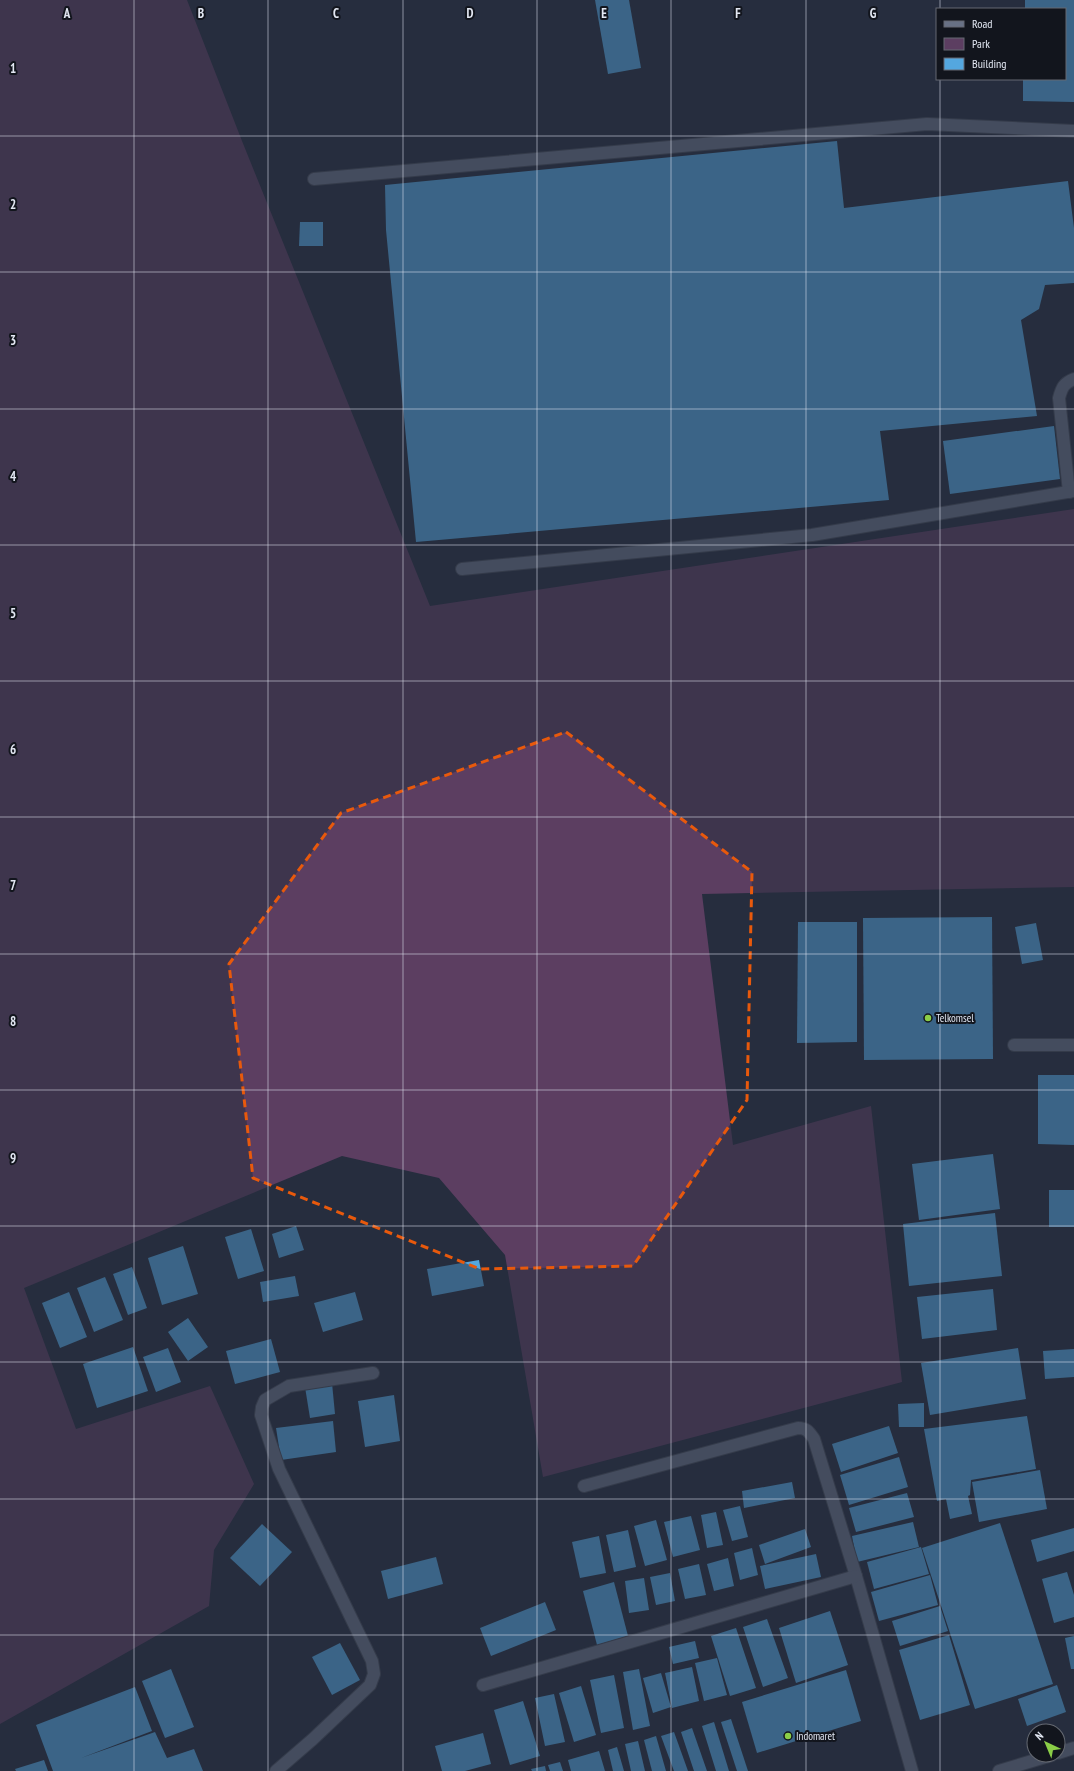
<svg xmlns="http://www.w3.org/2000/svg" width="1074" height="1771" viewBox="0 0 1074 1771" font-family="'PT Sans Narrow',sans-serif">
	<rect width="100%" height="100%" fill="#262d3e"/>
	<polygon fill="#5c3e61" points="0,0 187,0 242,141 430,606 1074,509 1074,887 702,894 733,1145 871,1106 902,1382 543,1477 505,1255 439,1178 342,1156 24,1288 76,1429 210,1386 254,1484 214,1550 209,1606 0,1724"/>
	<g fill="#54a7df">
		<polygon points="595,0 629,0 641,68 608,74"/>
		<polygon points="1025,0 1074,0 1074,102 1023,101 1023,79 1065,79 1065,9 1025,9"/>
		<polygon points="837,141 844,208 1068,181 1074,228 1074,283 1045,285 1039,309 1021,320 1037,416 880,431 889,500 416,542 386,230 385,185"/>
		<polygon points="300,222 323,222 323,246 299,246"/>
		<polygon points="1054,426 1060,479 950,494 943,441"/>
		<polygon points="992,917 993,1059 864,1060 863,918"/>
		<polygon points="798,922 857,922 857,1042 797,1043"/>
		<polygon points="1036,923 1043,960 1022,964 1015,927"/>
		<polygon points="1038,1075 1074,1075 1074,1145 1038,1144"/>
		<polygon points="993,1154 1000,1209 919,1220 912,1164"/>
		<rect x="1049" y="1190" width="25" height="37"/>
		<polygon points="995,1213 1002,1276 909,1286 903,1224"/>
		<polygon points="296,1226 304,1250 279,1258 272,1234"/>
		<polygon points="251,1229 264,1271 238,1279 225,1237"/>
		<polygon points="183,1246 198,1294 162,1305 148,1258"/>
		<polygon points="479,1260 484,1286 432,1296 427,1269"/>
		<polygon points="132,1267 147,1308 128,1315 113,1274"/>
		<polygon points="295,1276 299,1296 263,1302 260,1282"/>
		<polygon points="105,1277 123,1320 94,1332 77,1288"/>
		<polygon points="993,1289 997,1330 922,1339 917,1297"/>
		<polygon points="69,1292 87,1337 60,1348 42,1303"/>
		<polygon points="355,1292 363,1320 323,1332 314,1303"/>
		<polygon points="188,1318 208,1347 188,1361 168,1332"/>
		<polygon points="271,1339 280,1372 235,1384 226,1351"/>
		<polygon points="133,1347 148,1391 97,1408 83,1364"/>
		<polygon points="168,1348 181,1382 156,1392 143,1357"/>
		<polygon points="1018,1348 1026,1399 930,1415 921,1363"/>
		<polygon points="1074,1349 1074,1377 1045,1379 1043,1351"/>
		<polygon points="332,1383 335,1414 310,1418 305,1387"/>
		<polygon points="394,1395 400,1441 365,1447 358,1401"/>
		<polygon points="924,1403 924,1427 899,1427 898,1404"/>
		<polygon points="1027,1416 1036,1469 971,1480 970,1495 968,1496 972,1514 950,1519 946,1499 937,1501 924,1429"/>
		<polygon points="333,1421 336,1452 281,1460 276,1428"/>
		<polygon points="889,1426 898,1453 841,1472 832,1444"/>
		<polygon points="899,1457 908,1487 849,1505 840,1475"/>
		<polygon points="1040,1470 1047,1509 979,1522 972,1482"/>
		<polygon points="792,1482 795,1498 744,1508 742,1491"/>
		<polygon points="907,1493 914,1517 856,1532 849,1508"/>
		<polygon points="740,1506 748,1537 732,1541 723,1510"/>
		<polygon points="716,1512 723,1545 707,1548 701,1515"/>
		<polygon points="691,1516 700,1550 673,1557 664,1522"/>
		<polygon points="656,1520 667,1560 645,1566 634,1526"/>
		<polygon points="913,1522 919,1547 857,1562 852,1536"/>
		<polygon points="1000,1523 1053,1684 975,1709 922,1548"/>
		<polygon points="262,1524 292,1552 260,1586 230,1558"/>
		<polygon points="1074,1528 1074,1551 1037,1562 1031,1540"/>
		<polygon points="805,1529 811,1547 765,1564 759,1545"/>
		<polygon points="628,1530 636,1567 614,1572 606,1535"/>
		<polygon points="599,1536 606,1573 580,1578 572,1542"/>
		<polygon points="921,1547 929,1574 874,1589 867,1562"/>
		<polygon points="752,1548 758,1575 740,1580 734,1553"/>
		<polygon points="816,1554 821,1577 765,1589 760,1566"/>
		<polygon points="436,1557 443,1584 388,1599 381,1571"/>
		<polygon points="728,1558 734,1586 714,1591 707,1564"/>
		<polygon points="699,1564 706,1595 685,1599 678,1569"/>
		<polygon points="1067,1572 1074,1595 1074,1617 1054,1623 1042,1579"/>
		<polygon points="670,1573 675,1601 656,1605 650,1577"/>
		<polygon points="930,1575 938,1605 879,1621 871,1592"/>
		<polygon points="644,1578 649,1610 629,1613 625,1581"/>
		<polygon points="614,1582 628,1636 597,1645 583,1591"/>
		<polygon points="545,1602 556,1630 491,1656 480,1628"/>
		<polygon points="940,1606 948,1631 900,1646 892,1621"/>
		<polygon points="830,1611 848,1665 796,1683 779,1628"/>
		<polygon points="767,1619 788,1678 763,1687 743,1627"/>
		<polygon points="736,1628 756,1688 730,1696 711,1636"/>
		<polygon points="949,1635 970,1705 920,1720 899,1650"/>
		<polygon points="1074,1636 1074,1669 1071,1669 1065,1638"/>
		<polygon points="695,1641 699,1658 673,1664 669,1647"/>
		<polygon points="340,1643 360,1680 332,1695 312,1657"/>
		<polygon points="717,1658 727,1695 704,1701 695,1663"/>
		<polygon points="692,1667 699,1701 672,1708 665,1673"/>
		<polygon points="171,1669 194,1727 165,1738 142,1681"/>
		<polygon points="639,1669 650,1726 633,1730 623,1672"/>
		<polygon points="846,1670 861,1721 757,1753 742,1702"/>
		<polygon points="661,1673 671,1707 653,1713 643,1678"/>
		<polygon points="614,1675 624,1728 601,1733 590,1680"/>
		<polygon points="1057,1685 1066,1712 1027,1726 1018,1699"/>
		<polygon points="581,1686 596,1735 574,1742 559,1693"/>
		<polygon points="135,1687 152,1731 81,1758 155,1732 167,1758 194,1749 203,1771 53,1771 36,1725"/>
		<polygon points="554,1694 565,1742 545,1746 535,1698"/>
		<polygon points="523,1701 540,1756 510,1765 494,1710"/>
		<polygon points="731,1719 748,1771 737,1771 721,1722"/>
		<polygon points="714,1722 729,1771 716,1771 702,1726"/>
		<polygon points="692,1728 707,1771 694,1771 681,1732"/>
		<polygon points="674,1732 688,1771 674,1771 661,1736"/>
		<polygon points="483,1733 491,1764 465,1771 442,1771 435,1746"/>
		<polygon points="656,1736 666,1771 652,1771 644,1740"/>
		<polygon points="638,1741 645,1771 631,1771 625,1744"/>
		<polygon points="617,1747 624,1771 613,1771 608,1750"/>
		<polygon points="599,1751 605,1771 571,1771 568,1760"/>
		<polygon points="44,1760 48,1771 16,1771 15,1769"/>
		<polygon points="560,1762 563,1771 550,1771 548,1765"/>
		<polygon points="545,1766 546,1771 532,1771 531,1769"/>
	</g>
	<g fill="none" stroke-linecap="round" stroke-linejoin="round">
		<g stroke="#464c5a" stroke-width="14">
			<g id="service">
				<polyline points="314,179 927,124 1074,131"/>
				<path d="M1069,492L1059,398C1062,387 1064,383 1074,379"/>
				<polyline points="462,569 812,535 1074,491"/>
				<polyline points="1014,1045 1074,1045"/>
				<polyline points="276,1771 313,1739 370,1685 374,1674 372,1661 279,1469 261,1415 262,1407 265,1400 289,1386 373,1373"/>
			</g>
		</g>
		<g stroke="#464c5a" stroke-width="14">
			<g id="minor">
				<path d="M584,1486L798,1428C807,1428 809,1432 814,1439L856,1576L912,1771"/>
				<polyline points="483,1685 856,1576"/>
			</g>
		</g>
		<g stroke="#464c5a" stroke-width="14">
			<g id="tertiary">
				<polyline points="1058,1753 1074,1748"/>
				<polyline points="999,1771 1052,1755"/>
			</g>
		</g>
		<use href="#service" stroke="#687185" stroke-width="12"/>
		<use href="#minor" stroke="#687185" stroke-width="12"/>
		<use href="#tertiary" stroke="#687185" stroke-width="12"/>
	</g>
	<path d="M0 0H1074V1771H0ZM566,732L752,872L747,1100L633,1266L480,1269L253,1178L229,964L341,813Z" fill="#262d3e" fill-opacity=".55" fill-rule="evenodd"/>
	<path fill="none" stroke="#e8590c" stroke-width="3" stroke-dasharray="8 5" stroke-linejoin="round" d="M566,732L752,872L747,1100L633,1266L480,1269L253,1178L229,964L341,813Z"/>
	<path fill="none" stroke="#e2e7f2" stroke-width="1" stroke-opacity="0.55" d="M134,0V1771M268,0V1771M403,0V1771M537,0V1771M671,0V1771M806,0V1771M940,0V9M940,79V1771M0,136H1074M0,272H1074M0,409H1074M0,545H1074M0,681H1074M0,817H1074M0,954H1074M0,1090H1074M0,1226H1074M0,1362H1074M0,1499H1074M0,1635H1074"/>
	<g fill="#8bce47" stroke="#12151d" stroke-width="1.5">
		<circle cx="928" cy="1018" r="4"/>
		<circle cx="788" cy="1736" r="4"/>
	</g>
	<g text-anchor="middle" stroke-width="4" stroke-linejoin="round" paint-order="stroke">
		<g font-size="11" fill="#e2e7f2" stroke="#12151d" text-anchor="start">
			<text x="936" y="1022">Telkomsel</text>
			<text x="796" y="1740">Indomaret</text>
		</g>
	</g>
	<g font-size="13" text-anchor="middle" font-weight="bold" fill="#e2e7f2" stroke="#12151d" stroke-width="4" stroke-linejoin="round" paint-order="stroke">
		<text x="67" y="18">A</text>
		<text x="201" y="18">B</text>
		<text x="336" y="18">C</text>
		<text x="470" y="18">D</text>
		<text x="604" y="18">E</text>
		<text x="738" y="18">F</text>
		<text x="873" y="18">G</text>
		<text x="13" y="73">1</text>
		<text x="13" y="209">2</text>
		<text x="13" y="345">3</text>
		<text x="13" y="481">4</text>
		<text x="13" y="618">5</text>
		<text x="13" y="754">6</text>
		<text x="13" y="890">7</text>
		<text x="13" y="1026">8</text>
		<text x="13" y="1163">9</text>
	</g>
	<rect x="936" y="8" width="130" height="72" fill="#12151d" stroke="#656972"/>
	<rect x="944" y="21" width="20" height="6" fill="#687185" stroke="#656972"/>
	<text x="972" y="28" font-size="12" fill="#e2e7f2">Road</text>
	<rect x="944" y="38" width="20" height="12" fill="#5c3e61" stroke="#656972"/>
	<text x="972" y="48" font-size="12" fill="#e2e7f2">Park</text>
	<rect x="944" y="58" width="20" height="12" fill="#54a7df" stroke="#656972"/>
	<text x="972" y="68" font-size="12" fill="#e2e7f2">Building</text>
	<g transform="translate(1046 1743) rotate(316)"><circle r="19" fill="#12151d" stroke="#656972"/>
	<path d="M0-3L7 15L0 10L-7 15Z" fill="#8bce47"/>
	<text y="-6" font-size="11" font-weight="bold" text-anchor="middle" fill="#e2e7f2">N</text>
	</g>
</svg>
